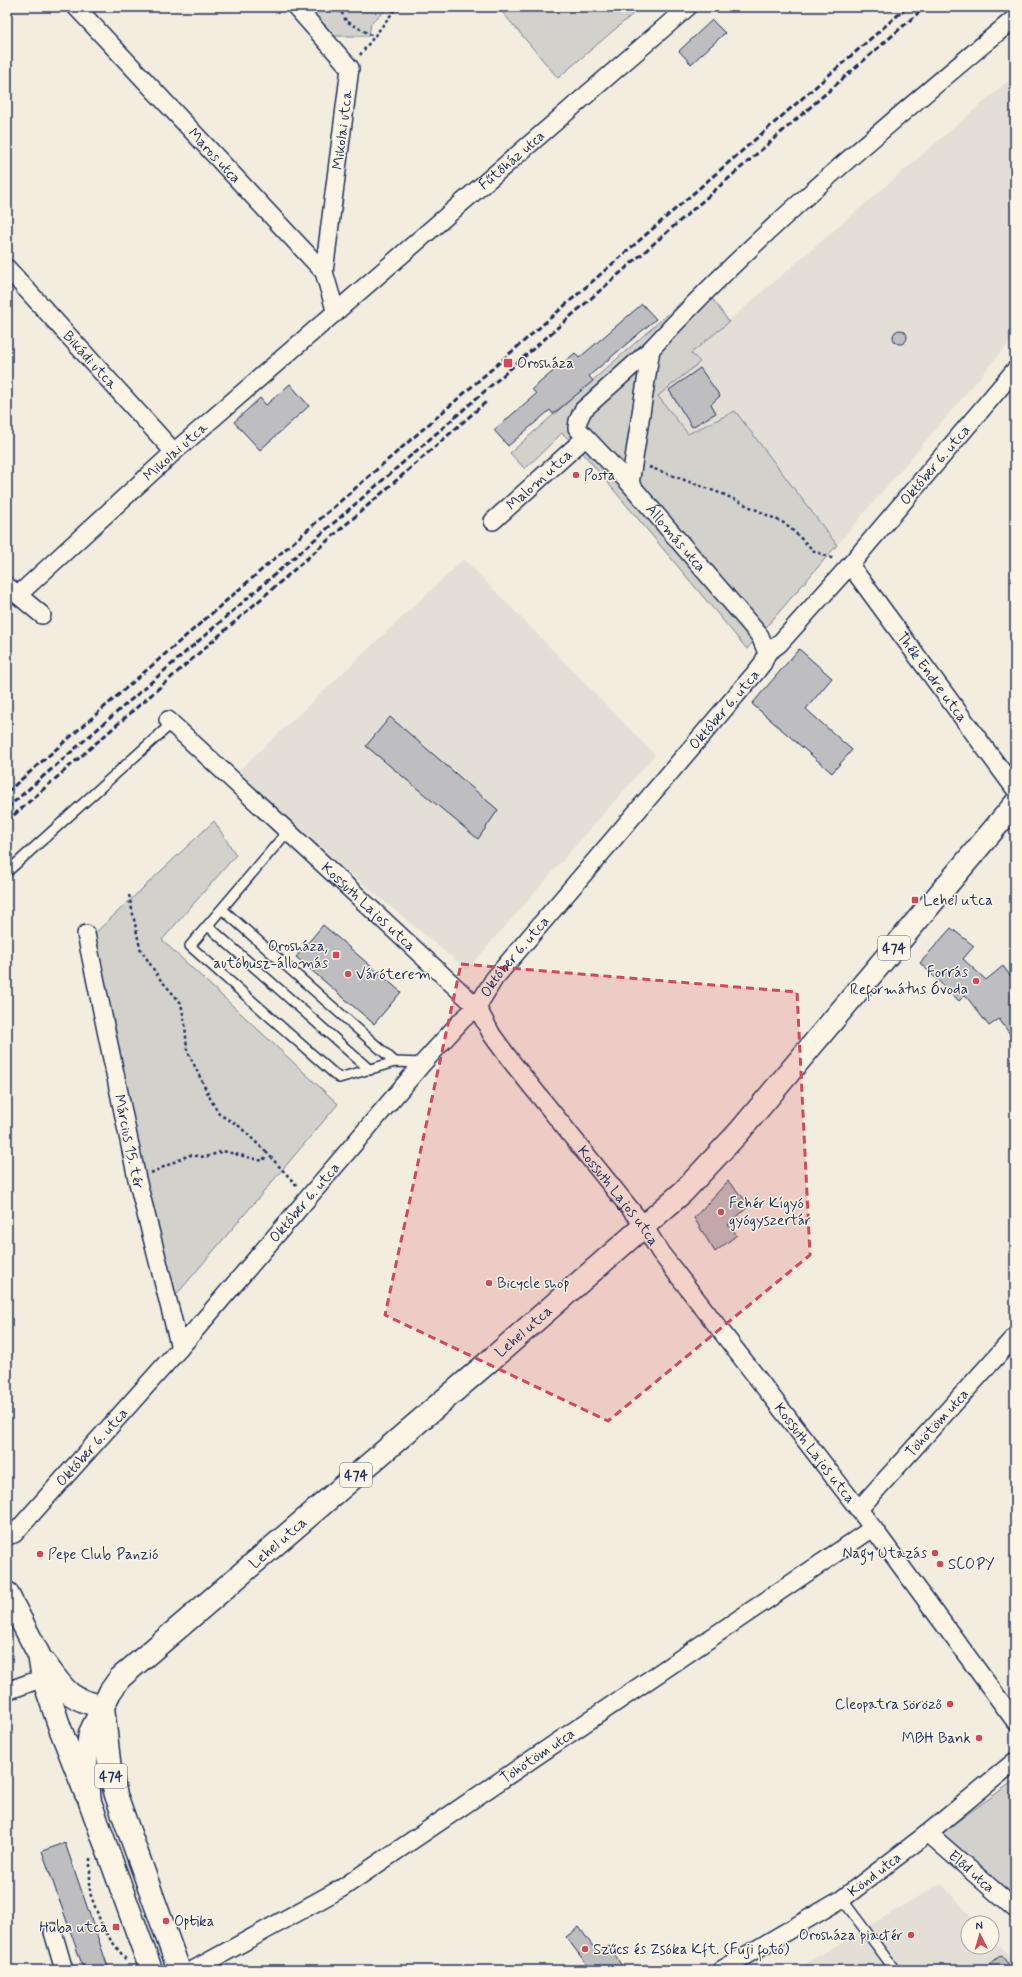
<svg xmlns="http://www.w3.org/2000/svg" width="1022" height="1977" viewBox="0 0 1022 1977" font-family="Mynerve,sans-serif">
	<rect width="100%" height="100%" fill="#f3ede0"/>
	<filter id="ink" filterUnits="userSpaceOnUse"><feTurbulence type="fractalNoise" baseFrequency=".025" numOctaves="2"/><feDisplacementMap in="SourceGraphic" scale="8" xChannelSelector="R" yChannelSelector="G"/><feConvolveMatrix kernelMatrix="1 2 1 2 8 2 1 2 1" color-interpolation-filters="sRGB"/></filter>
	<g filter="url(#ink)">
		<g fill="#e3dfd6">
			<polygon points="1015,75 1015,336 837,545 735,411 688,434 657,396 699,362 691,353"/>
			<polygon points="464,559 655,755 467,970 233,776"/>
			<polygon points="941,1883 977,1923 968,1923 968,1947 992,1947 992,1939 1015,1961 1015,1970 795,1970"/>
		</g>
		<g fill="#d3d1cc" stroke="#778095">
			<polygon points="284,7 389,7 371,23 369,36 309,36"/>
			<polygon points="498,7 641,7 558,78"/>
			<polygon points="702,284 729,322 691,353 700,362 658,396 688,434 735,411 837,545 747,649 582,452 562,433 525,469 510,453"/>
			<polygon points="214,821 236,855 162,940 338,1104 166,1307 92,936"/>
			<polygon points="1015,1780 1015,1909 934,1838"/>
		</g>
		<g fill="#bebec0" stroke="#1b2f5e">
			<polygon points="712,20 725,33 691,64 679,51"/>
			<polygon points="642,304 656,319 589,376 593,381 553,414 550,410 508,446 494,430 536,394 532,389 575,353 579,358"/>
			<circle cx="900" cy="337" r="7"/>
			<polygon points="700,368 720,396 711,404 716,413 692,427 669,390"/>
			<polygon points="290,384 309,406 260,450 234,422 260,398 266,405"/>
			<polygon points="799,649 832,678 806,709 852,750 832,773 752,704"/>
			<polygon points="390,717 498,810 478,839 366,746"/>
			<polygon points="323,925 401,992 374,1024 296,957"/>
			<polygon points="951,928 974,946 963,959 986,980 1003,966 1015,982 1015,1041 999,1019 989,1026 965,995 959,1001 920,963"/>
			<polygon points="728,1181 750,1205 728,1225 737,1235 715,1252 694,1218"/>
			<polygon points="65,1843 109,1970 84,1970 42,1851"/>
			<polygon points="579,1927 597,1952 610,1946 624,1970 591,1970 566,1937"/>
			<polygon points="1001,1955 1013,1970 983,1970"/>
		</g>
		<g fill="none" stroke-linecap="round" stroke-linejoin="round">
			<g stroke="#1b2f5e" stroke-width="12">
				<g id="lane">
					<polyline points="288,831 190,946 339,1078 395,1062 423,1063"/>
					<polyline points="7,872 171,724"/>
					<polyline points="222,909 395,1062"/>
					<polyline points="208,926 370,1070"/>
					<polyline points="842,1899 895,1970"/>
				</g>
			</g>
			<g stroke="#1b2f5e" stroke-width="20">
				<g id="street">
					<path id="s1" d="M76,7L324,272L336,313"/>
					<polyline points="296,7 350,68 324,272"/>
					<path id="s2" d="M7,268L174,452"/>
					<path d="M651,349C762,228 890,123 1015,18"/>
					<path id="s3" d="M630,484L651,349L583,410L578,421L577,428L630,484L750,624L760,636L767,653"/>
					<path id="s4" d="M493,521L585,438"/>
					<path id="s5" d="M850,565L1015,789"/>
					<polyline points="7,586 42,615"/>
					<path id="s6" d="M18,595L174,452L688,7"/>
					<path id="s7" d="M168,720L477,1007L492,1035L511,1061L644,1226L660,1252L873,1528L1015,1721"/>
					<path id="s8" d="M86,934L137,1179L180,1348"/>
					<path id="s9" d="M859,1509L1015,1336"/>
					<path id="s10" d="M7,1536L14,1534L180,1348L423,1063L462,1020L477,1007L494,979L756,672L763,663L767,653L779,644L850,565L1015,370"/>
					<polyline points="7,1691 43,1678"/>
					<path id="s11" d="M928,1833L1015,1909"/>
					<polyline points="53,1932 64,1970"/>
					<path id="s12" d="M193,1970L342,1888L873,1528"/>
					<path id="s13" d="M721,1970L842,1899L928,1833L1015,1761"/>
				</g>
			</g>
			<g stroke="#1b2f5e" stroke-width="25">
				<g id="secondary">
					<polyline points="7,1593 39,1655 43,1678 60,1728 86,1794"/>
					<path d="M43,1661C64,1688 67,1700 103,1706"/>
				</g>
			</g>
			<g stroke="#1b2f5e" stroke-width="25">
				<g id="primary">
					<polyline points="103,1707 110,1770 116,1795 179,1970"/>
					<path id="s14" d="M151,1970L90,1802L86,1762L90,1733L110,1692L120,1678L486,1364L683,1192L739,1132L1015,804"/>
				</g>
			</g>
			<g stroke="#1b2f5e" stroke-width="2.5" stroke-dasharray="3 3" stroke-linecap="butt">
				<polyline points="339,7 346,21 373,36"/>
				<polyline points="360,55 397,7"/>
				<polyline points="649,467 725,495 786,524 814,551 834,559"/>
				<polyline points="129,895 140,948 159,978 181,1003 185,1024 187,1050 211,1100 219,1114 239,1126 267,1153"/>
				<polyline points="151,1173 189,1155 206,1157 223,1151 263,1161 267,1153 298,1187"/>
				<polyline points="90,1858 90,1893 104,1931 127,1961"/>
			</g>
			<use href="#lane" stroke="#fcf5e5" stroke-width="9"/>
			<use href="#street" stroke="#fcf5e5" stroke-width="17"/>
			<use href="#secondary" stroke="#fcf5e5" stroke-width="22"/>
			<use href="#primary" stroke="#fcf5e5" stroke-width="22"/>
			<g stroke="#1b2f5e" stroke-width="3" stroke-dasharray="6 3" stroke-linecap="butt">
				<polyline points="7,792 907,7"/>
				<polyline points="7,808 925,7"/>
				<polyline points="7,821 486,402"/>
			</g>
		</g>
	</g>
	<path fill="#d1495b" fill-opacity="0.2" stroke="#d1495b" stroke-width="3" stroke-dasharray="8 5" stroke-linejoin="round" d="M461,964L797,992L810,1255L608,1421L385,1315Z"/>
	<g fill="#d1495b" stroke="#fcf5e5" stroke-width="1.5">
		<rect x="503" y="358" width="10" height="10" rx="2"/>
		<circle cx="576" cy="475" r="4"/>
		<rect x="911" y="896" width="8" height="8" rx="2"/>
		<rect x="332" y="951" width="8" height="8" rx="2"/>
		<circle cx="348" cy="974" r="4"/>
		<circle cx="976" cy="981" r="4"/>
		<circle cx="721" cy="1212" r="4"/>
		<circle cx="489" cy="1283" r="4"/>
		<circle cx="935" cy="1553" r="4"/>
		<circle cx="40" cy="1554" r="4"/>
		<circle cx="940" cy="1564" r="4"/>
		<circle cx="950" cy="1704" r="4"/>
		<circle cx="979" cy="1738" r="4"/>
		<circle cx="166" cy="1921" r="4"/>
		<rect x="112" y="1923" width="8" height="8" rx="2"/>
		<circle cx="911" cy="1935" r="4"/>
		<circle cx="585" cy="1949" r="4"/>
	</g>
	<g text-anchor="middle" stroke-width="3" stroke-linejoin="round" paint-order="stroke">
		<g fill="#fcf5e5" stroke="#5e6a86" stroke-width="1">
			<rect x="878" y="936" width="32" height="24" rx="3"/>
			<rect x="340" y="1463" width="32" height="24" rx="3"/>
			<rect x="95" y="1764" width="32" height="24" rx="3"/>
		</g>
		<g font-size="14" font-weight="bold" fill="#1b2f5e">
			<text x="894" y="953">474</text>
			<text x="356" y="1480">474</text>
			<text x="111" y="1781">474</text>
		</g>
		<g font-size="15" fill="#1b2f5e" stroke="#fcf5e5">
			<text transform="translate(342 130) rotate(-83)" y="5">Mikolai utca</text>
			<text dy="5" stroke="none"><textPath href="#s1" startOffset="203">Maros utca</textPath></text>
			<text dy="5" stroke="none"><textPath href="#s6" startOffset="658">Fűtőház utca</textPath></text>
			<text dy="5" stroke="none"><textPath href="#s2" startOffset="124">Bikádi utca</textPath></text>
			<text dy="5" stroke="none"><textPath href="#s6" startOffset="213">Mikolai utca</textPath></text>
			<text dy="5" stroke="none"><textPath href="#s10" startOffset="1420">Október 6. utca</textPath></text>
			<text dy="5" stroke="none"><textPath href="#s4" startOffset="62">Malom utca</textPath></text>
			<text dy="5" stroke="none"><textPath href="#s3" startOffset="395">Állomás utca</textPath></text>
			<text dy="5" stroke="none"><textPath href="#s5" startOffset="139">Thék Endre utca</textPath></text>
			<text dy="5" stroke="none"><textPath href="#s10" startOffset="1096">Október 6. utca</textPath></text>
			<text dy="5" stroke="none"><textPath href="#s7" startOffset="274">Kossuth Lajos utca</textPath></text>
			<text dy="5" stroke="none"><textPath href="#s10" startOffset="772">Október 6. utca</textPath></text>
			<text dy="5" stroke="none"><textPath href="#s8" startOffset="212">Március 15. tér</textPath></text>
			<text dy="5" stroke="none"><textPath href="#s7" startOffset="658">Kossuth Lajos utca</textPath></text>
			<text dy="5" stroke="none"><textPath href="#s10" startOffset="448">Október 6. utca</textPath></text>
			<text dy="5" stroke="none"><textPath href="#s14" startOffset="843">Lehel utca</textPath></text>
			<text dy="5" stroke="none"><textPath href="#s9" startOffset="116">Töhötöm utca</textPath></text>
			<text dy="5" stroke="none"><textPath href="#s10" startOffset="124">Október 6. utca</textPath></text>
			<text dy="5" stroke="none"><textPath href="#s7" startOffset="982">Kossuth Lajos utca</textPath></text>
			<text dy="5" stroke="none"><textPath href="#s14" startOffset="519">Lehel utca</textPath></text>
			<text dy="5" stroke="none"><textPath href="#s12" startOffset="406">Töhötöm utca</textPath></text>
			<text dy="5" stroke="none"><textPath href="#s11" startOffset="58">Előd utca</textPath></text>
			<text dy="5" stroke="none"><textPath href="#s13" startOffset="181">Könd utca</textPath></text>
		</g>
		<g font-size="15" fill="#1b2f5e" stroke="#fcf5e5" text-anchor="start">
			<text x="517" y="368">Orosháza</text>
			<text x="584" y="480">Posta</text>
			<text x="923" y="905">Lehel utca</text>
			<text x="328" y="951" text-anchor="end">Orosháza,<tspan x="328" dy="17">autóbusz-állomás</tspan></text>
			<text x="968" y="977" text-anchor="end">Forrás<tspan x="968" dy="17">Református Óvoda</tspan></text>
			<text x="356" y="979">Váróterem</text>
			<text x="729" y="1208">Fehér Kígyó<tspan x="729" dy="17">gyógyszertár</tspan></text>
			<text x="497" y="1288">Bicycle shop</text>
			<text x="927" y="1558" text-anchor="end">Nagy Utazás</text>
			<text x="48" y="1559">Pepe Club Panzió</text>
			<text x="948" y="1569">SCOPY</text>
			<text x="942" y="1709" text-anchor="end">Cleopatra söröző</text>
			<text x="971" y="1743" text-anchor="end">MBH Bank</text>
			<text x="174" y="1926">Optika</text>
			<text x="108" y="1932" text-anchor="end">Huba utca</text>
			<text x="903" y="1940" text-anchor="end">Orosháza piactér</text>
			<text x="593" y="1954">Szűcs és Zsóka Kft. (Fuji fotó)</text>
		</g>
	</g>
	<rect width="1022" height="1977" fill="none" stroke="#fcf5e5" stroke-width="24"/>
	<rect x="12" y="12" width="998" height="1953" fill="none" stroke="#1b2f5e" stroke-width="1.5" filter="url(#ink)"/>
	<g transform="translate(980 1935) rotate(355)"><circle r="19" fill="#fcf5e5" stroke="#a2a6af"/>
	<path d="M0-3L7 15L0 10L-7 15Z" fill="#d1495b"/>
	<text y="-6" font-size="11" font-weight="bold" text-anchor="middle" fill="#1b2f5e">N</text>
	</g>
</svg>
